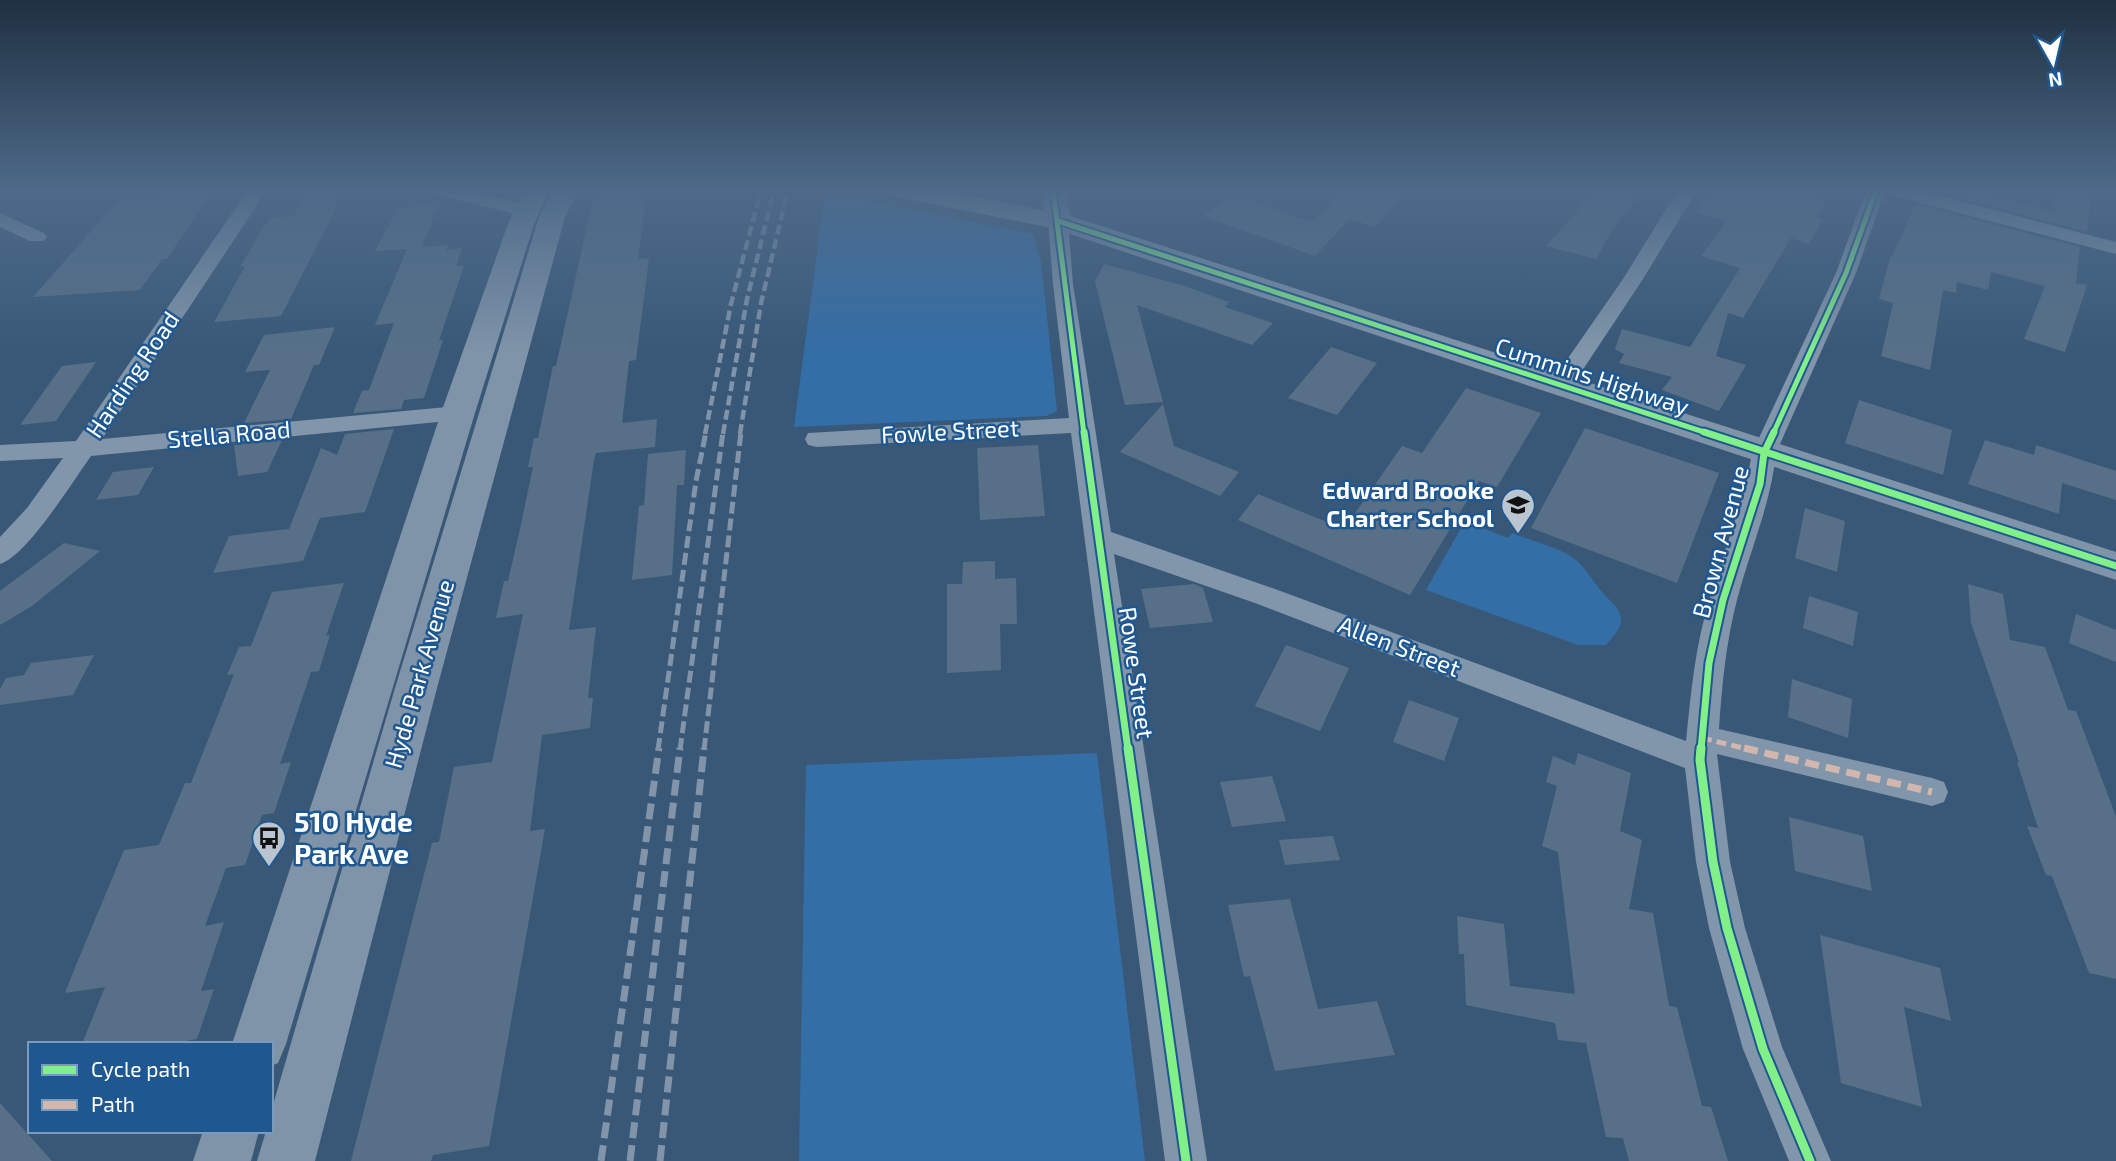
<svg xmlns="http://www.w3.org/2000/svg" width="2116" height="1161" viewBox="0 0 2116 1161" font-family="'Exo 2',sans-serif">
	<rect width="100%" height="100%" fill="#395877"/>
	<g fill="#346ea7">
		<polygon points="825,192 1033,234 1041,261 1057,411 1046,416 794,427"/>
		<path d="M1465,521L1508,538L1512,533C1531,541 1556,546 1573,558C1583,564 1591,578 1598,587C1617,611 1635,614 1606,645H1578L1426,590Z"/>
		<polygon points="1097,753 1145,1161 799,1161 806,765"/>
	</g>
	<g fill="#577088">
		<polygon points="212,190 167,259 162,259 140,290 33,297 121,197"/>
		<polygon points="308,190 339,190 333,203 339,203 281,316 214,322 245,266 240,267 269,218 294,216"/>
		<polygon points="595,190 647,190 638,259 649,258 636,360 629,361 622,423 657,419 655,447 596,453 594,460 569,630 596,627 588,698 593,698 590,728 542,735 530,831 545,829 489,1146 433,1155 431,1161 351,1161 432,843 439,842 454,767 492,762 523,614 496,618 504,581 508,581 520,529 533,467 528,467 534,438 538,438 553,366 556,366"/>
		<polygon points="1343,190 1407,190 1375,227 1349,219 1315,256 1203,216 1231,194 1312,222"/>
		<polygon points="1596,190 1644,190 1613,228 1596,259 1546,246"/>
		<polygon points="1712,190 1801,190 1828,198 1816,217 1823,219 1809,244 1791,238 1743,318 1728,313 1716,356 1746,365 1719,411 1662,390 1672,377 1619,363 1624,354 1615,349 1622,329 1690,347 1740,268 1701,256 1727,221 1696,212"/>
		<polygon points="1930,190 1977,190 2053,212 2058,190 2091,190 2087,232"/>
		<polygon points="438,204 422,247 448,245 446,250 462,248 456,266 464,266 439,340 443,340 424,398 404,400 401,409 353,413 362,391 369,390 394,323 375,325 407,249 375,251 398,208"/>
		<polygon points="1915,204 2080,247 2076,283 2087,285 2065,352 2024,339 2045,286 1991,272 1988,290 1957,282 1956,293 1943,290 1930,370 1881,356 1893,303 1879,299 1890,257 1892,257"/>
		<polygon points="1104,264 1185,286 1229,302 1225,307 1273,323 1252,345 1137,305 1163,402 1125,405 1095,281"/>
		<polygon points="335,327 319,365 314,365 291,419 244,423 270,370 245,372 264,335"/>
		<polygon points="1331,347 1377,363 1337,415 1288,398"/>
		<polygon points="96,362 56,421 20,425 62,366"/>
		<polygon points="1466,388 1541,413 1497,487 1479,481 1410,595 1238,520 1258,494 1344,529 1402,446 1422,453"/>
		<polygon points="1859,400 1952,430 1943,475 1845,443"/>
		<polygon points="1163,404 1174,446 1239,472 1220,496 1120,452"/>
		<polygon points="1585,428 1719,473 1677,583 1531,528"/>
		<polygon points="394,429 365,512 320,518 303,561 213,573 229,536 289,529 321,448 337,455 345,434"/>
		<polygon points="282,440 267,472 238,476 234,445"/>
		<polygon points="1985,440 2034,455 2036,445 2116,471 2116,500 2062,483 2059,514 1968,484"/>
		<polygon points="1038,445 1045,516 980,520 977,448"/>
		<polygon points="686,450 684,485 677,485 672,575 632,580 639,506 644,505 648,454"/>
		<polygon points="154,467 138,495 96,500 113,472"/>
		<polygon points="1805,508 1845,521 1837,572 1795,558"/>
		<polygon points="64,543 100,551 32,606 0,625 0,591"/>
		<polygon points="995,561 995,579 1016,578 1017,624 1000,624 1001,670 947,673 947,584 962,584 963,562"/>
		<polygon points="344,583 326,636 330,635 319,671 311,672 280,764 291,762 274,813 262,815 245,865 226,868 205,926 224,922 201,991 214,989 197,1039 168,1044 82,1044 105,987 65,993 74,970 124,850 159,845 185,783 191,783 234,674 227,675 239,647 251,646 272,592"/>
		<polygon points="1194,584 1203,588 1213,622 1150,628 1141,589"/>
		<polygon points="1968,584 2003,594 2010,640 2045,647 2068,710 2076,711 2100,774 2116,817 2116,979 2089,973 2052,876 2046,875 2027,826 2038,828 2017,762 2019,762 1971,623"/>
		<polygon points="1809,596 1858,612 1853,646 1803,628"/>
		<polygon points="2076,614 2116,630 2116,662 2069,643"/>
		<polygon points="1286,645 1349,668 1320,731 1255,706"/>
		<polygon points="94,655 73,695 0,705 0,689 6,678 24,675 31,663"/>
		<polygon points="1792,679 1852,699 1848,738 1788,717"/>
		<polygon points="1409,700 1459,718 1444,761 1393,742"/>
		<polygon points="1578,753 1631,773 1620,831 1642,840 1629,909 1653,913 1669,1006 1677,1007 1702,1106 1711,1107 1728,1161 1629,1161 1623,1138 1606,1137 1586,1043 1558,1040 1555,1023 1466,1005 1464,954 1459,954 1457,916 1504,924 1510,986 1575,994 1558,852 1542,846 1557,786 1546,782 1553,756 1575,765"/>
		<polygon points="1272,776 1286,821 1232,827 1220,782"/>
		<polygon points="1789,817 1863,836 1872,891 1795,871"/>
		<polygon points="1333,836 1340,860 1285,865 1279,840"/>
		<polygon points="1290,899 1318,1009 1377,1001 1395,1055 1275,1071 1250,976 1244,977 1228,905"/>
		<polygon points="1820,935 1940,968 1951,1021 1904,1007 1922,1107 1841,1083"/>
		<polygon points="0,1103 52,1161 0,1161"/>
	</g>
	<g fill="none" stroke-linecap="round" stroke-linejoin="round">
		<g fill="#8196aa" fill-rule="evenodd">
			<path d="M248,190H267L102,439L458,406L467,408L470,413L467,418L458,420L91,456C73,481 27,556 0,564V537L27,508L63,458L0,461V445L76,441Z"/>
			<polygon points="432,190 466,190 534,207 537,211 527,217 434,194"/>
			<polygon points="1678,190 1697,190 1643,279 1568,392 1552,392 1548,387 1623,279"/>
			<path d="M1866,190H1918L2116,242V254L1887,194L1885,191L1856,273L1776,453C1771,504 1750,550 1737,600C1726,642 1722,685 1719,729L1932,778L1944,782L1948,792L1944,802L1932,806L1717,754L1730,862L1745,928L1782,1047L1831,1161H1789L1743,1049L1709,928L1696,862L1685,768L1255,603L1114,554L1207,1161H1165L1071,433L817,447L808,445L805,439L808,433L1069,418L1053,284L1048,221L1051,217H1065L1068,221L1073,284L1111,532L1275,589L1686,741C1691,693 1695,645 1710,598C1724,549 1744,503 1752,453L1836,273Z"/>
			<polygon points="0,213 44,233 47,237 44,241 30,241 0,227"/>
		</g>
		<polygon fill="#7d92a6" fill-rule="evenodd" points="1040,190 1066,190 1071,221 1067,227 1058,229 1049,227 1045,221"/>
		<g fill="#8094a9" fill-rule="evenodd">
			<polygon points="524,190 550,190 534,224 475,413 286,1044 278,1063 271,1066 271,1044 232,1044 441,413 508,224"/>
			<polygon points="553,190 579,190 565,217 437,688 315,1161 257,1161 266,1131 271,1131 271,1112 291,1043 395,688 539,217"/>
			<polygon points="888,190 943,190 1067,215 2116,552 2116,580 1052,228 901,198 892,195"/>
			<polygon points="203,1131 259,1131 251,1161 193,1161"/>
		</g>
		<g stroke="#8194a9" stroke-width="4.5" stroke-dasharray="10 4.5" stroke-linecap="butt">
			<polyline points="705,434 731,304 761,190"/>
			<polyline points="723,434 747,299 774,190"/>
			<polyline points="740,434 761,303 788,190"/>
		</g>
		<g stroke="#8194a9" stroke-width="5" stroke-dasharray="12 5" stroke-linecap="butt">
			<polyline points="658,750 696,481 706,432"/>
			<polyline points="680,750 723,432"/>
			<polyline points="704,750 741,432"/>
		</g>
		<g stroke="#8194a9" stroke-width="7" stroke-dasharray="16 7" stroke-linecap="butt">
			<polyline points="601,1161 659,748"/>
			<polyline points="630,1161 680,748"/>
			<polyline points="660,1161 704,748"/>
		</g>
		<polyline stroke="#d1b7ad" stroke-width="5" stroke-dasharray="10 5" stroke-linecap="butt" points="1702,738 1751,750"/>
		<polyline stroke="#d1b7ad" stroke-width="7" stroke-dasharray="14 7" stroke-linecap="butt" points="1744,748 1932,792"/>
		<g stroke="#1f5891" stroke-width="9">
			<g id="cycleway-far2">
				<polyline points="1053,190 1084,434"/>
				<polyline points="1058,221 1710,434"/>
				<polyline points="1773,434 1846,273 1876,190"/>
			</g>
		</g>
		<g stroke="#1f5891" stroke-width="11">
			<g id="cycleway-far1">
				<polyline points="1084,432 1128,750"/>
				<polyline points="1704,432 2116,566"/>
				<polyline points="1701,750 1709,663 1723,600 1760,484 1764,453 1774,432"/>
			</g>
		</g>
		<g stroke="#1f5891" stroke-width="13">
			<g id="cycleway">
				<polyline points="1128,748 1186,1161"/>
				<polyline points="1701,748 1700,760 1713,862 1727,928 1763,1049 1810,1161"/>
			</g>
		</g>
		<use href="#cycleway-far2" stroke="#82f089" stroke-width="5"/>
		<use href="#cycleway-far1" stroke="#82f089" stroke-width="7"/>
		<use href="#cycleway" stroke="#82f089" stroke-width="9"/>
	</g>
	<linearGradient id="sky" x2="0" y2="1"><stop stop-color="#1f3041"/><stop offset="0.54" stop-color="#4e6a8a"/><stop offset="1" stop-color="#4e6a8a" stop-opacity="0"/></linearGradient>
	<rect width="2116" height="353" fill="url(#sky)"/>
	<defs>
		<g id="school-pin" transform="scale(1.75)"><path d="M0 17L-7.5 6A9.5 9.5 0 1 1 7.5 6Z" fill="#bac5cf" stroke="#1f5891"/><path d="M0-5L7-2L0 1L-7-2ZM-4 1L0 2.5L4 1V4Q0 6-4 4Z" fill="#111"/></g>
		<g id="bus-pin" transform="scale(1.75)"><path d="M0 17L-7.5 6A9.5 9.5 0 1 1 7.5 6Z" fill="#bac5cf" stroke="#1f5891"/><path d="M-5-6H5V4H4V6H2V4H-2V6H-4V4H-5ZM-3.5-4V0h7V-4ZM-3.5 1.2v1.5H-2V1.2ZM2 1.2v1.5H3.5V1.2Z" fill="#111"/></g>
	</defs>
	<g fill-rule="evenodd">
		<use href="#school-pin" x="1518" y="505"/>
		<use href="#bus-pin" x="269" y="838"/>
	</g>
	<g text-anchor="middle" stroke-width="5" stroke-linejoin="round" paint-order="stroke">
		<g font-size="24" fill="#fff" stroke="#1f5891">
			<text transform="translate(133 375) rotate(-56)" y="8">Harding Road</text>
			<text transform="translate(1592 377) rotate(18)" y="8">Cummins Highway</text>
			<text transform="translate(950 432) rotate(-3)" y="8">Fowle Street</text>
			<text transform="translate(229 435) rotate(-5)" y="8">Stella Road</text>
			<text transform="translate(1721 542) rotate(-75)" y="8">Brown Avenue</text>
			<text transform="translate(1399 647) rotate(21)" y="8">Allen Street</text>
			<text transform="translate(1136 673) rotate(82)" y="8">Rowe Street</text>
			<text transform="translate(420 674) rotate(-74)" y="8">Hyde Park Avenue</text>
		</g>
		<g font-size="24" font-weight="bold" fill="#fff" stroke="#1f5891" text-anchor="end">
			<text x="1494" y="499">Edward Brooke<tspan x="1494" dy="28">Charter School</tspan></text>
		</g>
		<g font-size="28" font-weight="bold" fill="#fff" stroke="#1f5891" text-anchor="start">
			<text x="294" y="832">510 Hyde<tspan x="294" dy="32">Park Ave</tspan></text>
		</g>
	</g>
	<rect x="28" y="1042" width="245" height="91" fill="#1f5891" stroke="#799bbd" stroke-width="2"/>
	<rect x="42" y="1065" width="35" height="10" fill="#82f089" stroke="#799bbd" stroke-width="2"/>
	<text x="91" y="1077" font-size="21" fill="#ffffff">Cycle path</text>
	<rect x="42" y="1100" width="35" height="10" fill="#d1b7ad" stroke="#799bbd" stroke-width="2"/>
	<text x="91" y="1112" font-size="21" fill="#ffffff">Path</text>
	<g transform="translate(2053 63) rotate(172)" stroke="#1f5891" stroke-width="5" paint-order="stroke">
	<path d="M0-5L12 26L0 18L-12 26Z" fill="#ffffff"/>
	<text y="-10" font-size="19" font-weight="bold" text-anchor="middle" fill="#ffffff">N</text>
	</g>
</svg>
